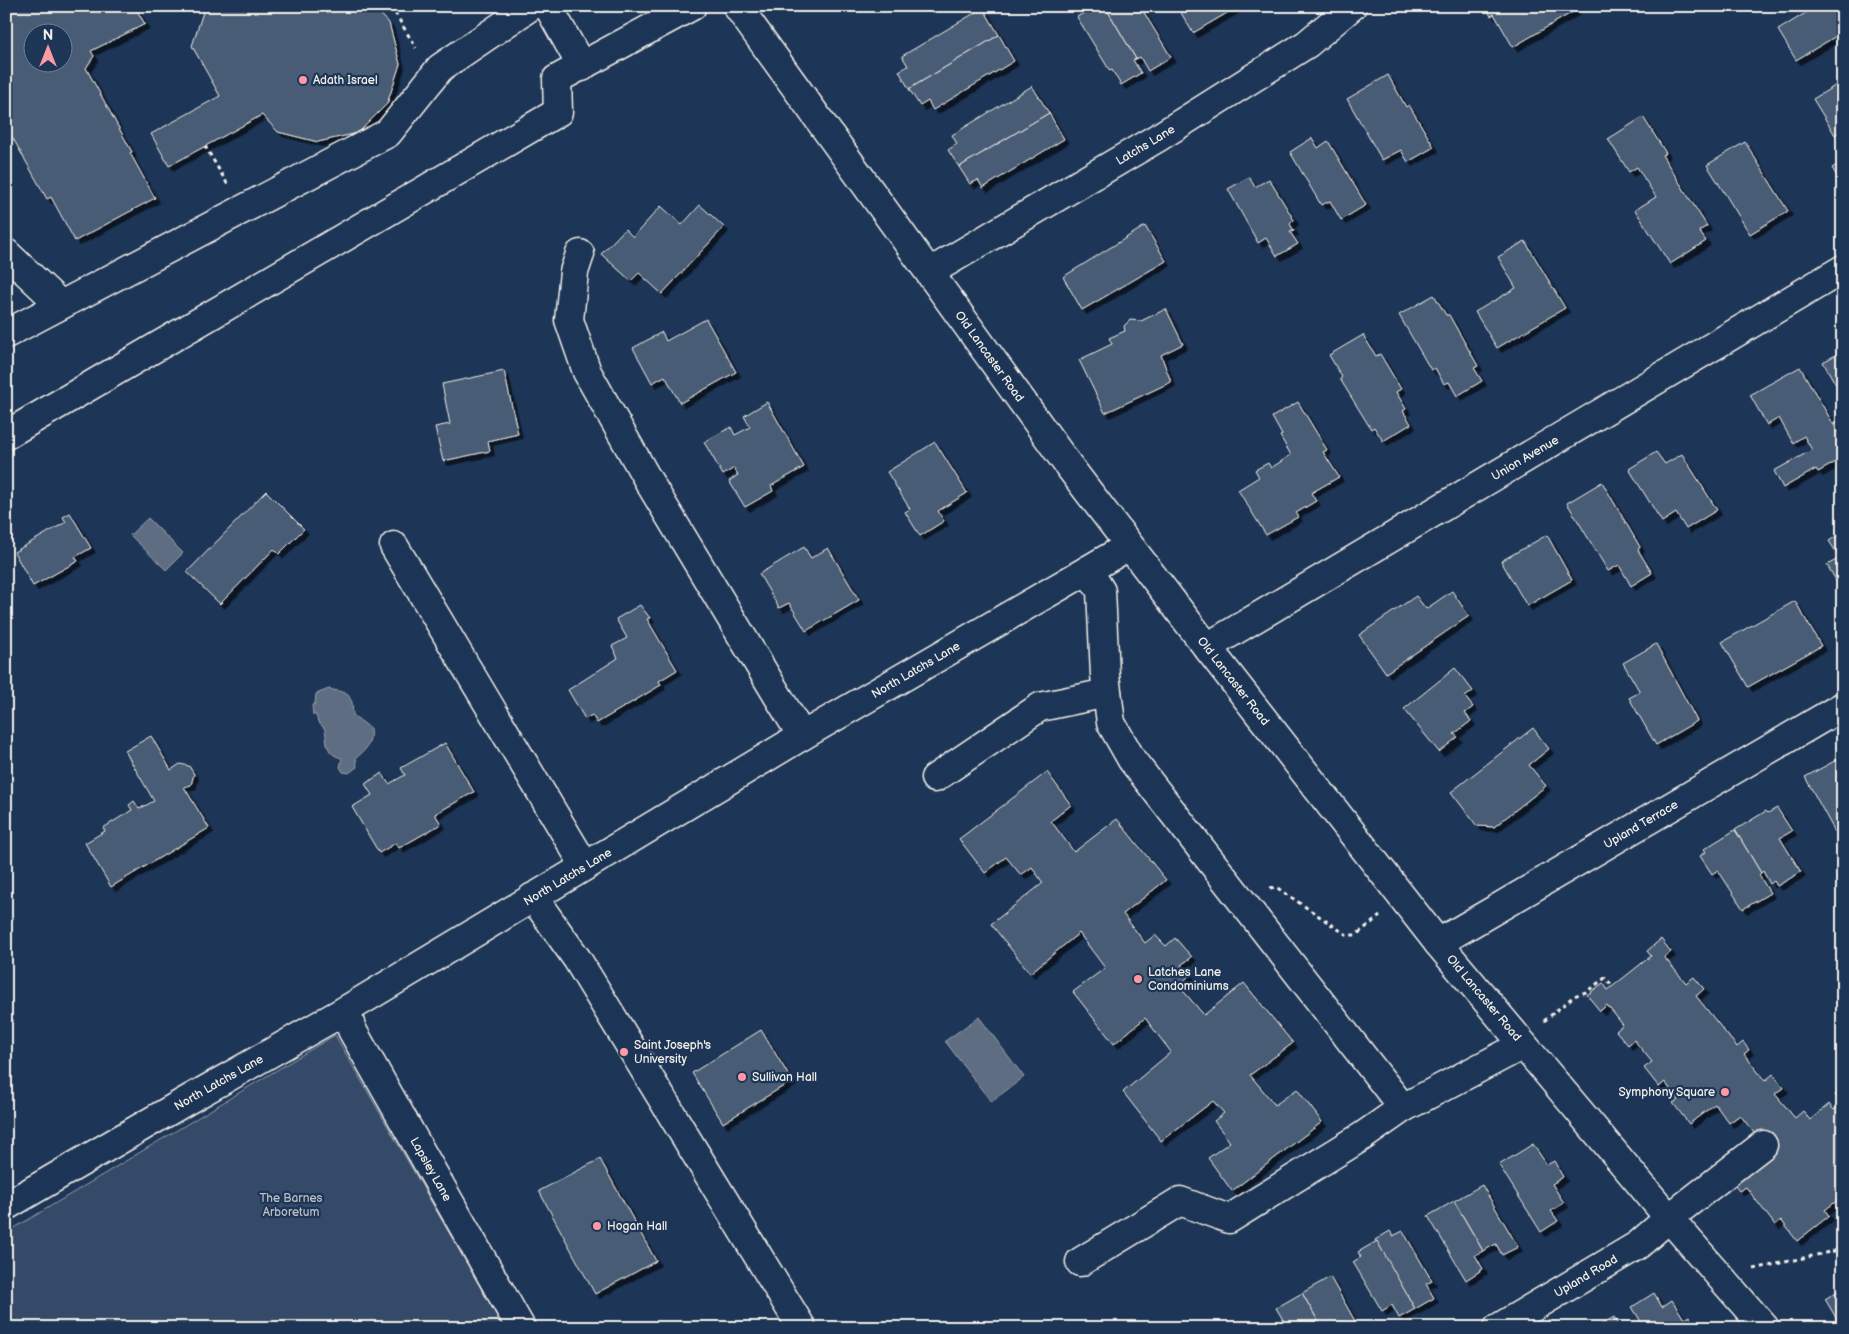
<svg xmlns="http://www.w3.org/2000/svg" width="1849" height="1334" viewBox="0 0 1849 1334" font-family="'Balsamiq Sans',sans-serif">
	<defs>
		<filter id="shadow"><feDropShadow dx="4.5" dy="4.5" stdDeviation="0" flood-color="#0009"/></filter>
	</defs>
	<rect width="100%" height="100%" fill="#1d3557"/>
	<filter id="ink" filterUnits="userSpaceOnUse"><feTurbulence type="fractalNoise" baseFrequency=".02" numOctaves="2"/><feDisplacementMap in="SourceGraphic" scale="10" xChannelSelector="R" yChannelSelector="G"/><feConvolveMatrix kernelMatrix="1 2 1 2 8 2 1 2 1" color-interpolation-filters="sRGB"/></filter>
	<g filter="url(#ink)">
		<polygon fill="#354a67" stroke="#949ea8" points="335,1035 504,1328 6,1328 6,1233"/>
		<g fill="#5e6d82" stroke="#9aa2ab">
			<polygon points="148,518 183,553 166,570 130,535"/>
			<path d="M329,689L347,693L352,702L353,715L370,728C372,743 367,749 356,758L357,767L349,773L343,772L340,767L342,758C326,755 327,743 325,729L318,722L316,715H313L312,705L315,704L316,694Z"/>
			<polygon points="979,1017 1024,1077 991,1102 945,1041"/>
		</g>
		<g fill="#485b74" stroke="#f4f1e8" fill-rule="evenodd" filter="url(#shadow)">
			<path d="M6,6H141L136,9L145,24L91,51L94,56L86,68L132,152L130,153L155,198L75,241L51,197L47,199L6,126ZM32,32H62V62H32Z"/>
			<polygon points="207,6 373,6 389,23 400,64 387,104 358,133 318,142 278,132 262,115 169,166 151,134 220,96 192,46 204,9"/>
			<polygon points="1095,6 1105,6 1136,59 1133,60 1141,73 1121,85 1112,70 1110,71 1077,17"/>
			<polygon points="1105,6 1140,6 1171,57 1148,71 1140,57 1136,59"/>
			<polygon points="1177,6 1239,6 1193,33"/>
			<polygon points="1485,6 1574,6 1576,10 1513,47 1494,14 1491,16"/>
			<polygon points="1817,6 1843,6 1843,32 1796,60 1778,30"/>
			<polygon points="983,8 999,35 909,89 899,71 908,66 902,56"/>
			<polygon points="999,35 1014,61 933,110 928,101 920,106 909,89"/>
			<polygon points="1388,75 1406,107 1409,105 1434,147 1408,162 1401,150 1382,160 1347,99"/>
			<polygon points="1843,81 1843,130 1835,135 1813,99"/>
			<polygon points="1032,86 1049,113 959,167 948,150 957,144 952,135"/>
			<polygon points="1049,113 1064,139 983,188 978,180 970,184 959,167"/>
			<polygon points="1643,117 1666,153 1662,155 1707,226 1699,231 1706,241 1670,264 1635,210 1656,197 1637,167 1629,172 1608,139"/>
			<polygon points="1312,138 1318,148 1328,141 1366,205 1341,220 1330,201 1321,205 1290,152"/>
			<polygon points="1745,142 1788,211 1750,234 1707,165"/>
			<polygon points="1843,162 1843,186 1832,168"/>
			<polygon points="1249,177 1255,187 1269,179 1294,220 1290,224 1294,231 1290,232 1298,244 1277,256 1266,238 1258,243 1228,189"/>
			<polygon points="700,205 724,227 662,294 639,273 631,281 601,254 625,229 633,237 661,206 682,225"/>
			<polygon points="1145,226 1166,261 1082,310 1063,277"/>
			<polygon points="1525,241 1565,308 1497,348 1475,312 1516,288 1498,257"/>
			<polygon points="1434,295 1446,315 1449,315 1478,366 1474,368 1482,381 1457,396 1449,382 1444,384 1435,368 1431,370 1399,315"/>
			<polygon points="1166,309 1183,344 1161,355 1171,382 1105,413 1079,360 1112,344 1109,338 1125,331 1124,326 1130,320 1141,321"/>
			<polygon points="706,319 736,372 680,403 665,376 652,383 633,348 662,332 666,341"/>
			<polygon points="1363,335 1376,356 1380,354 1401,389 1396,392 1406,409 1403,411 1411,424 1383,441 1374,427 1371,429 1340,379 1342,377 1329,355"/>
			<polygon points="1843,351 1843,397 1823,362"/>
			<polygon points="1800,367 1842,439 1837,441 1843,451 1843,458 1818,472 1816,469 1783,488 1774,471 1812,450 1804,436 1793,443 1779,418 1767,425 1750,395"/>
			<polygon points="504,371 518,434 488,441 490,451 443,461 435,427 450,424 442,384"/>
			<polygon points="767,402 804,467 771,486 773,491 745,507 729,481 738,475 734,468 723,475 704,442 731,427 735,435 750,427 744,416"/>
			<polygon points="1298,402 1327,450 1323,452 1339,477 1311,493 1316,501 1296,513 1298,517 1266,535 1238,490 1259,477 1255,470 1268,463 1271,468 1291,455 1280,436 1282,435 1272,417"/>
			<polygon points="935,442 967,493 938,511 944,521 920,536 905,512 910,509 887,472"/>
			<polygon points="1656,452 1665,464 1682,454 1717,510 1686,529 1676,513 1662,522 1629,469"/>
			<polygon points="1602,482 1640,547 1638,550 1652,573 1631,586 1619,565 1608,571 1567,503"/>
			<polygon points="266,491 304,529 279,554 274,549 220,604 187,572"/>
			<polygon points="70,513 91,548 75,557 78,561 33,586 14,552 66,522 63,517"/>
			<polygon points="1843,532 1843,592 1827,565 1840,558 1829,541"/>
			<polygon points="1547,535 1572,580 1527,606 1501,561"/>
			<polygon points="804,547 811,558 828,548 859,600 806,631 789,603 779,608 759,574"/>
			<polygon points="1452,591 1469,616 1386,673 1359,635 1416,596 1426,609"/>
			<polygon points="1795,601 1821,646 1748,687 1722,642"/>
			<polygon points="640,605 650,618 647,619 677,670 659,681 661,685 597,723 592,715 585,719 568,690 618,658 612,646 627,638 616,619"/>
			<polygon points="1656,644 1697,721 1656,745 1629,698 1640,692 1623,663"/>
			<polygon points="1455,668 1473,691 1465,697 1473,707 1465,713 1471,721 1454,734 1458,737 1439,752 1404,709"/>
			<polygon points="1533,728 1549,749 1529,765 1546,786 1494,827 1477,826 1451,792"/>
			<polygon points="151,736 171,770 180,764 189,766 194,774 191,785 184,787 209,828 111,887 85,843 105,831 103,828 132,810 129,805 134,801 139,809 154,801 125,751"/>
			<polygon points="445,743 474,792 435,814 441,824 399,848 396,843 379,853 352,807 372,795 365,784 382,773 389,784 405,775 401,768"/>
			<polygon points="1842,757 1843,757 1843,838 1838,830 1835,832 1805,777"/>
			<polygon points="1047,772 1071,805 1051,821 1074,852 1117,819 1166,880 1123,914 1145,943 1155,935 1166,946 1175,938 1192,957 1181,965 1190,975 1179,986 1204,1015 1244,983 1293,1043 1250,1075 1275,1105 1297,1089 1322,1122 1232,1191 1208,1158 1230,1142 1214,1121 1224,1113 1213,1101 1161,1141 1123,1092 1171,1052 1145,1018 1114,1044 1073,992 1105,968 1079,933 1030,973 991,924 1043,883 1032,867 1021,875 1006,857 985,873 959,839"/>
			<polygon points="1777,808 1792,831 1780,838 1801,872 1777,886 1774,881 1770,884 1763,871 1761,873 1735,830 1766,811 1768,813"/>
			<polygon points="1735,830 1761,873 1759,875 1770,893 1743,909 1718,870 1712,874 1700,856 1706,852 1704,849"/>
			<polygon points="1661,939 1671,952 1664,957 1686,983 1694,977 1704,989 1696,996 1737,1047 1743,1042 1749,1050 1744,1054 1765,1081 1773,1074 1784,1088 1775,1094 1795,1118 1803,1111 1810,1120 1829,1104 1834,1110 1842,1104 1835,1095 1843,1089 1843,1196 1825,1210 1829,1216 1797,1241 1781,1220 1775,1225 1746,1187 1739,1191 1731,1181 1769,1152 1740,1115 1729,1123 1715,1104 1689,1124 1673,1103 1678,1100 1665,1082 1659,1087 1644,1068 1652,1062 1634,1040 1628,1045 1616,1031 1623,1025 1607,1005 1600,1011 1587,995 1603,983 1608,990 1651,956 1647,951"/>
			<polygon points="761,1030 792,1081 723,1123 692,1073"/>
			<polygon points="1533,1144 1547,1165 1554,1161 1563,1177 1552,1184 1564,1203 1551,1211 1558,1221 1541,1232 1499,1165"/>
			<polygon points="600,1159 656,1261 595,1294 539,1191"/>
			<polygon points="1482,1185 1518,1247 1502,1255 1496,1244 1483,1251 1454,1201"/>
			<polygon points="1454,1201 1483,1251 1475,1255 1483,1269 1466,1280 1428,1216"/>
			<polygon points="1390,1231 1393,1236 1403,1231 1432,1281 1426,1284 1434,1298 1415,1309 1375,1240"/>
			<polygon points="1377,1241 1415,1309 1399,1318 1392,1305 1382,1311 1353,1262 1361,1257 1358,1252"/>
			<polygon points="1330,1277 1359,1328 1322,1328 1302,1293"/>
			<polygon points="1843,1288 1843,1328 1842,1328 1825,1299"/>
			<polygon points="1302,1293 1322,1328 1288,1328 1276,1308"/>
			<polygon points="1654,1293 1662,1307 1672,1300 1684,1319 1689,1316 1696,1328 1645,1328 1632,1307"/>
			<polygon points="1614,1317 1621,1328 1597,1328 1597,1327"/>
		</g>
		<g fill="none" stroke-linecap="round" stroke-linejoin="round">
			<g stroke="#f4f1e8" stroke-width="31">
				<g id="minor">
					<polyline points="548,6 582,67"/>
					<polyline points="6,253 61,305"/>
					<polyline points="580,254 574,272 569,320 587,372 649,482 802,736"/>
					<path id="s1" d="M930,272L1159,137L1307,44L1352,6"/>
					<polyline points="6,334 388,133 440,68 531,6"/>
					<polyline points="6,435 558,112 557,79 692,6"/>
					<polyline points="394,546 585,866"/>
					<polyline points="1088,570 1101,591 1105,675 1111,723 1132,760 1403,1108 1523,1045"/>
					<path id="s2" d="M1207,647L1843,269"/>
					<polyline points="935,778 1040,707 1107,693"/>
					<polyline points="533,897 577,959 802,1328"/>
					<path id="s3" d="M1438,943L1843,706"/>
					<path id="s4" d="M346,1010L352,1030L521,1328"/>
					<path id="s5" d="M6,1206L186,1101L346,1010L802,736L1129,546"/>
					<polyline points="1080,1262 1180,1201 1229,1219 1363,1136 1403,1108"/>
					<path id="s6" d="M1498,1328L1638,1245L1669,1218L1763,1145"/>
				</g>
			</g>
			<g stroke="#f4f1e8" stroke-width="31">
				<g id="major">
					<path id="s7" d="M737,6L1068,465L1207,647L1438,943L1669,1218L1765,1328"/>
				</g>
			</g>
			<g stroke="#f4f1e8" stroke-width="3" stroke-dasharray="4 4" stroke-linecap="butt">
				<polyline points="391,6 416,48"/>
				<polyline points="205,146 228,185"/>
				<polyline points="1270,888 1276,887 1347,935 1356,935 1380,916"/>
				<polyline points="1544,1021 1574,996 1586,992 1605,978 1613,986"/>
				<polyline points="1754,1269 1843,1249"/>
			</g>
			<use href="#minor" stroke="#1d3557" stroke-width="28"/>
			<use href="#major" stroke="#1d3557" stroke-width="28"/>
		</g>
	</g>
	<g fill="#ff9aa2" stroke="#1d3557" stroke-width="2">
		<circle cx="303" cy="80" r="5"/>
		<circle cx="1138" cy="979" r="5"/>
		<circle cx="624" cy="1052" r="5"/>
		<circle cx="742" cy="1077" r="5"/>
		<circle cx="1725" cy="1092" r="5"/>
		<circle cx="597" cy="1226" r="5"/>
	</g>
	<g text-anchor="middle" stroke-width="4.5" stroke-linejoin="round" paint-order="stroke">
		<g font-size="12" fill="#f4f1e8" stroke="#1d3557" text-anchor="start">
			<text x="313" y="84">Adath Israel</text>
			<text x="1148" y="976">Latches Lane<tspan x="1148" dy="14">Condominiums</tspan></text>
			<text x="634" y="1049">Saint Joseph's<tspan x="634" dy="14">University</tspan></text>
			<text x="752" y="1081">Sullivan Hall</text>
			<text x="1715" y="1096" text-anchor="end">Symphony Square</text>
			<text x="607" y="1230">Hogan Hall</text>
		</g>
		<g font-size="12" fill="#f4f1e8" stroke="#1d3557">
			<text dy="4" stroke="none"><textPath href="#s1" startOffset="250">Latchs Lane</textPath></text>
			<text dy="4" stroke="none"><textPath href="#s7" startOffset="432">Old Lancaster Road</textPath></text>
			<text dy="4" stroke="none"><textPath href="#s2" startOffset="370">Union Avenue</textPath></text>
			<text dy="4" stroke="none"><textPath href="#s5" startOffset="1056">North Latchs Lane</textPath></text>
			<text dy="4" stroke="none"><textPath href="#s7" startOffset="838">Old Lancaster Road</textPath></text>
			<text dy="4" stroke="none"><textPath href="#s3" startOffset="235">Upland Terrace</textPath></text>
			<text dy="4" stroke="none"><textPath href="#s5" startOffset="651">North Latchs Lane</textPath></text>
			<text dy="4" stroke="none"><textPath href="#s7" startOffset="1242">Old Lancaster Road</textPath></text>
			<text dy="4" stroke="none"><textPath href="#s5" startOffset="246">North Latchs Lane</textPath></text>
			<text dy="4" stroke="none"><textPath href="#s4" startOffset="181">Lapsley Lane</textPath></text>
			<text dy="4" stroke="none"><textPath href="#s6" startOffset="102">Upland Road</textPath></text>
		</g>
		<g font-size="12" fill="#bbbfc1" stroke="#1d3557">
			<text x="291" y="1202">The Barnes<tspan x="291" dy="14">Arboretum</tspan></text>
		</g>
	</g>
	<rect width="1849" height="1334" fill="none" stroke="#1d3557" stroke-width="25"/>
	<rect x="12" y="12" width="1824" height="1309" fill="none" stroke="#f4f1e8" stroke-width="2" filter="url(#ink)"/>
	<g transform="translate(48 48)"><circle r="24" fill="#1d3557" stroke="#738091"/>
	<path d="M0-4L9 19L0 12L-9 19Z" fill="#ff9aa2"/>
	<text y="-8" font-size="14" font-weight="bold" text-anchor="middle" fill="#f4f1e8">N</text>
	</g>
</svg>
